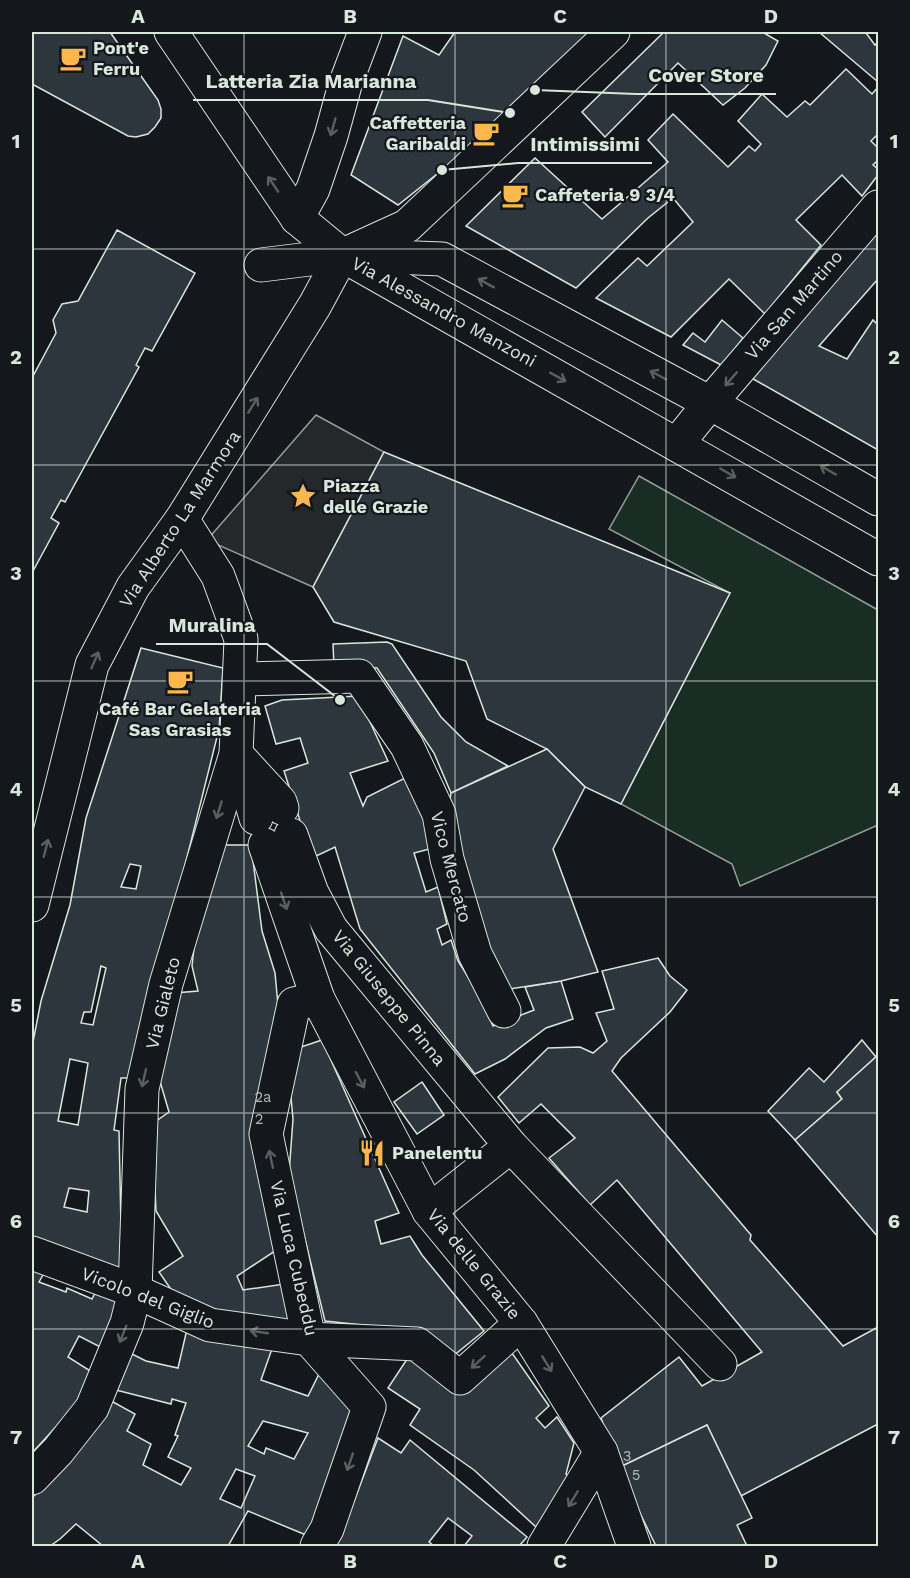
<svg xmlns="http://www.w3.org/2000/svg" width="910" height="1578" viewBox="0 0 910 1578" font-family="'Work Sans',sans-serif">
	<rect width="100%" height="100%" fill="#14181c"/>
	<polygon fill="#1a2d24" stroke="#939e99" stroke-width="1.5" points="639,476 878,610 878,825 740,886 732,864 621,804 730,593 609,529"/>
	<polygon fill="#24282b" stroke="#939e99" stroke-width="1.5" points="316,415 384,452 313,587 207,540"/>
	<g fill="#2c363c" stroke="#d8e6dc" stroke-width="1.5" fill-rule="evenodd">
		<polygon points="32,32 110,32 158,100 161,109 161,118 155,127 148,134 136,137 128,136 32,84"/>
		<polygon points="455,32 592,32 496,127 398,205 351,175 403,36 439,55"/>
		<polygon points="664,32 765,32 764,33 778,41 766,65 745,88 723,105 678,63 605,137 582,112"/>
		<polygon points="819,32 868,32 866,33 875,45 878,42 878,82"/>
		<polygon points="846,69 872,94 878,87 878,134 871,141 878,148 878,160 873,165 878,169 878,175 862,196 842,175 796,220 821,245 765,314 729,279 671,337 596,298 638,258 647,266 693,222 673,198 648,218 576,288 466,226 535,158 602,219 668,162 648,140 673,114 728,167 749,146 755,151 761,144 738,121 762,94 787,117 805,101 810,105"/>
		<polygon points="878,222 878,279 819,346 847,359 873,320 878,325 878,450 748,376"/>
		<polygon points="117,230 195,273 152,351 145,348 136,365 139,367 65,502 61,500 51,518 59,523 32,573 32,378 56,333 53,320 62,304 78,301"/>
		<polygon points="722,320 743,338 723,366 683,345 693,333 705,342"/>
		<polygon points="384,452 730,593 621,804 585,787 547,749 487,719 466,661 334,622 313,587"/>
		<polygon points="387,642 392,644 441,717 466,742 508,766 451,793 434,753 377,668 334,667 333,644"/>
		<path d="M141,648L223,668L219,729L132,1078H121L114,1130L119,1131L122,1276L32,1246V1047L41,1001L70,905L86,818ZM130,864L141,866L136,889L121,887ZM101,966L106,968L93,1025L81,1023L84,1012H91ZM70,1059L88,1063L78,1125L58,1121ZM69,1188L89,1191L87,1212L64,1207Z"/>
		<polygon points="358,696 388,761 350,773 363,806 367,797 417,772 441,846 414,853 426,892 438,887 447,924 437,929 442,945 451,940 458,961 480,996 493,1026 534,1010 525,987 561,981 573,1019 546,1028 505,1059 475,1074 360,929 335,847 312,858 284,771 308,763 300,738 276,744 265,706 282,700"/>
		<polygon points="547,749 585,787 553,849 598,972 561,981 496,991 445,829 451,793"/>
		<polygon points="219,845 251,845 262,931 275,973 278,1005 278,1249 237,1276 243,1290 291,1283 303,1321 219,1318 179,1301 159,1272 183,1256 156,1211 152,1124 169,1112 159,1078 174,993 198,991 192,966 196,930"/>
		<polygon points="658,958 670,976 687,990 670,1012 621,1058 612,1071 751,1235 750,1240 843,1346 878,1327 878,1424 741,1496 707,1425 618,1468 601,1418 679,1357 702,1386 762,1352 617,1180 590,1205 549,1158 575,1138 541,1104 519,1123 498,1097 548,1048 580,1047 593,1053 607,1041 596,1013 614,1009 602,971"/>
		<polygon points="322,1040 399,1213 375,1221 381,1244 410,1236 422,1255 484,1331 453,1356 419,1331 325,1321 289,1174 293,1119 290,1087 292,1050"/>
		<polygon points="862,1040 876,1057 837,1092 842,1099 795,1140 768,1111 809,1068 824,1082"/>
		<polygon points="878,1055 878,1237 795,1140 842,1099 837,1092"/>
		<polygon points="422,1082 444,1115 417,1134 394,1102"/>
		<polygon points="32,1269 44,1273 39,1282 66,1292 67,1288 92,1299 97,1289 124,1300 104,1349 79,1336 68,1357 92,1372 67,1420 64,1418 32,1453"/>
		<path d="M187,1329L274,1343L261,1380L308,1396L322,1368L358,1402L350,1445L306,1535L248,1511L228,1546H103L76,1524L60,1539L50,1546H32V1498L73,1453L106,1398L135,1414L127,1431L151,1444L143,1465L181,1485L191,1468L168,1457L178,1436L175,1435L186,1403L172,1399L171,1404L112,1389L128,1352L146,1361L178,1368ZM263,1421L308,1433L294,1459L266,1448L264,1454L248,1446ZM236,1469L255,1476L241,1508L220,1499Z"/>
		<polygon points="411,1353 466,1393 512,1353 549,1406 536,1418 545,1428 557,1417 574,1443 566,1474 569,1477 536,1527 474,1470 410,1425 420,1409 388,1388"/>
		<polygon points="707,1425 752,1518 737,1525 747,1546 656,1546 618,1468"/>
		<polygon points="378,1438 401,1453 410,1440 527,1537 519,1546 464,1546 472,1536 448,1518 429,1542 434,1546 335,1546 343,1530"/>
	</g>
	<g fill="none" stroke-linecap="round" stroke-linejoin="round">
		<g stroke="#d8e6dc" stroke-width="35">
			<g id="minor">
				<polyline points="171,32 297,218 342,255 878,559"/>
				<polyline points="297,218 313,189 331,136 345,85 365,32"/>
				<polyline points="350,252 407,226 613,32"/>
				<polyline points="261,265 342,255 442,259 710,403 878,499"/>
				<polyline points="677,444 710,403 878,207"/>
				<polyline points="240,679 359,676 407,746 439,814 447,859 475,954 504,1011"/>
				<polyline points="236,754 280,802 282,808"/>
				<polyline points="240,764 256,818"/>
				<polyline points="291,835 312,893 331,929 511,1146 429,1211"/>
				<polyline points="265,845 318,999 429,1211 521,1323 601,1452 634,1546"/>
				<polyline points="32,905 92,665 133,587 182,519 315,305 342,255"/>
				<polyline points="511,1146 720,1364"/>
				<polyline points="32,1253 135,1291 210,1325 309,1339 417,1344 460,1378 521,1323"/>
				<polyline points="32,1478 58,1451 92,1408 127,1323 135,1291 142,1089 166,984 236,754 241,639 218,576 182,519"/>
				<polyline points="317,1546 327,1529 369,1407 309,1339 266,1134 294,1004 318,999"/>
				<polyline points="544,1546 601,1452"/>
			</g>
		</g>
		<use href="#minor" stroke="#14181c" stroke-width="33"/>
	</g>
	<defs><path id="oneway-shaft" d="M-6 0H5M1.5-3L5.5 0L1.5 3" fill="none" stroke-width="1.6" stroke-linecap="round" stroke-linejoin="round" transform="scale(1.5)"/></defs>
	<g stroke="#59605f">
		<use href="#oneway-shaft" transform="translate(333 127) rotate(106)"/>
		<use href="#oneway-shaft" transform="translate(273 184) rotate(-124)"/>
		<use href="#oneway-shaft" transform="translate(486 283) rotate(-151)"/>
		<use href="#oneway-shaft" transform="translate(658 375) rotate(-152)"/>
		<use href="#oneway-shaft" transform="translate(558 377) rotate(29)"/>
		<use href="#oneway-shaft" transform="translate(731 379) rotate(131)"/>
		<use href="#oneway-shaft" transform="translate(253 405) rotate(-58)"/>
		<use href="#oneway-shaft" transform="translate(828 470) rotate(-150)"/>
		<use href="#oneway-shaft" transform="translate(728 473) rotate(30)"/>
		<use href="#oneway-shaft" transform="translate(95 660) rotate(-66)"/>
		<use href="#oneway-shaft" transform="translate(219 810) rotate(107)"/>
		<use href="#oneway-shaft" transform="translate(46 848) rotate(-76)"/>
		<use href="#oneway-shaft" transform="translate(284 901) rotate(71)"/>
		<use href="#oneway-shaft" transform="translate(144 1078) rotate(103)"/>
		<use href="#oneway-shaft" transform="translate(360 1080) rotate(62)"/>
		<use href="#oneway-shaft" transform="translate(271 1159) rotate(-102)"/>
		<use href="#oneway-shaft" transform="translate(259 1332) rotate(-172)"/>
		<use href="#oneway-shaft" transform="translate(123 1334) rotate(112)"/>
		<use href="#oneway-shaft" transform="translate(478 1362) rotate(138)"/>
		<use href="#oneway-shaft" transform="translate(547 1364) rotate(58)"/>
		<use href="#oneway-shaft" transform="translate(350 1462) rotate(109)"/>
		<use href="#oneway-shaft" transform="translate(573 1499) rotate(121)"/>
	</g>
	<path fill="none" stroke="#d8e6dc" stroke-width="1.5" stroke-opacity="0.55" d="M244,32V1546M455,32V1546M666,32V1546M32,249H878M32,465H878M32,681H878M32,897H878M32,1113H878M32,1329H878"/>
	<defs>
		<g id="cafe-bare" transform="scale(2.07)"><path d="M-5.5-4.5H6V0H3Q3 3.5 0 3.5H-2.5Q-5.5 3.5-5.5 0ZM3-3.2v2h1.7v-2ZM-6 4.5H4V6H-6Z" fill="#ffb74d" stroke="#14181c" stroke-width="2.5" paint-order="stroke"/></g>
		<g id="sight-bare" transform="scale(2.07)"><path d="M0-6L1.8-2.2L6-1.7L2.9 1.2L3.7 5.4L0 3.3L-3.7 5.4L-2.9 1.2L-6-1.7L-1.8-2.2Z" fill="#ffb74d" stroke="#14181c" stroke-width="2.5" paint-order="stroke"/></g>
		<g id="restaurant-bare" transform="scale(2.07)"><path d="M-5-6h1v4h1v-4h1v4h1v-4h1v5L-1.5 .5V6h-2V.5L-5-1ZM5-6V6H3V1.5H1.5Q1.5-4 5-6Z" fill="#ffb74d" stroke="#14181c" stroke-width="2.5" paint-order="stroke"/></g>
	</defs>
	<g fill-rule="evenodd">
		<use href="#cafe-bare" x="73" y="58"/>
		<use href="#cafe-bare" x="486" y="133"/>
		<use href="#cafe-bare" x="515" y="195"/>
		<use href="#sight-bare" x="303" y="496"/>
		<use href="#cafe-bare" x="180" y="681"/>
		<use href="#restaurant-bare" x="372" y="1153"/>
	</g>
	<g text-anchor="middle" stroke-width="4.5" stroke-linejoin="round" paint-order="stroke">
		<g font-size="15" fill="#adbab4">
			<text x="263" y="1102">2a</text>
			<text x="259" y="1124">2</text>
			<text x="627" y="1461">3</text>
			<text x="636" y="1480">5</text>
		</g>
		<g font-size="18" font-weight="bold" fill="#d8e6dc" stroke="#14181c" text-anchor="start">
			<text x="93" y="54">Pont'e<tspan x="93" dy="21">Ferru</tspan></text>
			<text x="466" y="129" text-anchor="end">Caffetteria<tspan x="466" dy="21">Garibaldi</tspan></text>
			<text x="535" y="201">Caffeteria 9 3/4</text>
			<text x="323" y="492">Piazza<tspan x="323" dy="21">delle Grazie</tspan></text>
			<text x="180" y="715" text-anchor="middle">Café Bar Gelateria<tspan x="180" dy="21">Sas Grasias</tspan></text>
			<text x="392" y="1159">Panelentu</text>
		</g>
		<g font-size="18" fill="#d8e6dc" stroke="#14181c">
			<text transform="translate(794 305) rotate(-49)" y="6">Via San Martino</text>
			<text transform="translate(444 312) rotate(29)" y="6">Via Alessandro Manzoni</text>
			<text transform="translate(180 519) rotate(-57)" y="6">Via Alberto La Marmora</text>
			<text transform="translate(451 867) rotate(75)" y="6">Vico Mercato</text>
			<text transform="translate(389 998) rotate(51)" y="6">Via Giuseppe Pinna</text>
			<text transform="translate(163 1003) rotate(-76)" y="6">Via Gialeto</text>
			<text transform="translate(294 1258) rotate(77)" y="6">Via Luca Cubeddu</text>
			<text transform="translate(474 1264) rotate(51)" y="6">Via delle Grazie</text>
			<text transform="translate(148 1298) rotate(21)" y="6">Vicolo del Giglio</text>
		</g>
	</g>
	<path fill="none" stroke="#d8e6dc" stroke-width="2" d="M535 90L636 94H776M510 113L428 100H193M442 170L518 163H652M340 700L267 644H156"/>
	<g fill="#d8e6dc" stroke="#14181c" stroke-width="2">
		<circle cx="535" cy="90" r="6"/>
		<circle cx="510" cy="113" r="6"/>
		<circle cx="442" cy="170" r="6"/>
		<circle cx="340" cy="700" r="6"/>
	</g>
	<g font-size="20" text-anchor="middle" font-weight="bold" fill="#d8e6dc" stroke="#14181c" stroke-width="4.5" stroke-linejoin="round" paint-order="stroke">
		<text x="706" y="82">Cover Store</text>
		<text x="311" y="88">Latteria Zia Marianna</text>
		<text x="585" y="151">Intimissimi</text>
		<text x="212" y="632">Muralina</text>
	</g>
	<rect width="910" height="1578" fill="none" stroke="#14181c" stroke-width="66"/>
	<rect x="33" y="33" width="844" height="1512" fill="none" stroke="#d8e6dc" stroke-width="2"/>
	<g font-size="20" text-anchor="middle" font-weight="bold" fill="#d8e6dc">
		<text x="138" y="23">A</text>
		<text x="350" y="23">B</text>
		<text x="560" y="23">C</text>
		<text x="771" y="23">D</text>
		<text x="16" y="148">1</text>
		<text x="894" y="148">1</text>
		<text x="16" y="364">2</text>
		<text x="894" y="364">2</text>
		<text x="16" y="580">3</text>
		<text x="894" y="580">3</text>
		<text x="16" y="796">4</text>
		<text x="894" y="796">4</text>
		<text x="16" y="1012">5</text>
		<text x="894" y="1012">5</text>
		<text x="16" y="1228">6</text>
		<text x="894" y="1228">6</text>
		<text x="16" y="1444">7</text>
		<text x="894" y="1444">7</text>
		<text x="138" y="1568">A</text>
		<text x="350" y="1568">B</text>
		<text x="560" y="1568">C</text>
		<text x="771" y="1568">D</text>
	</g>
</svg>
